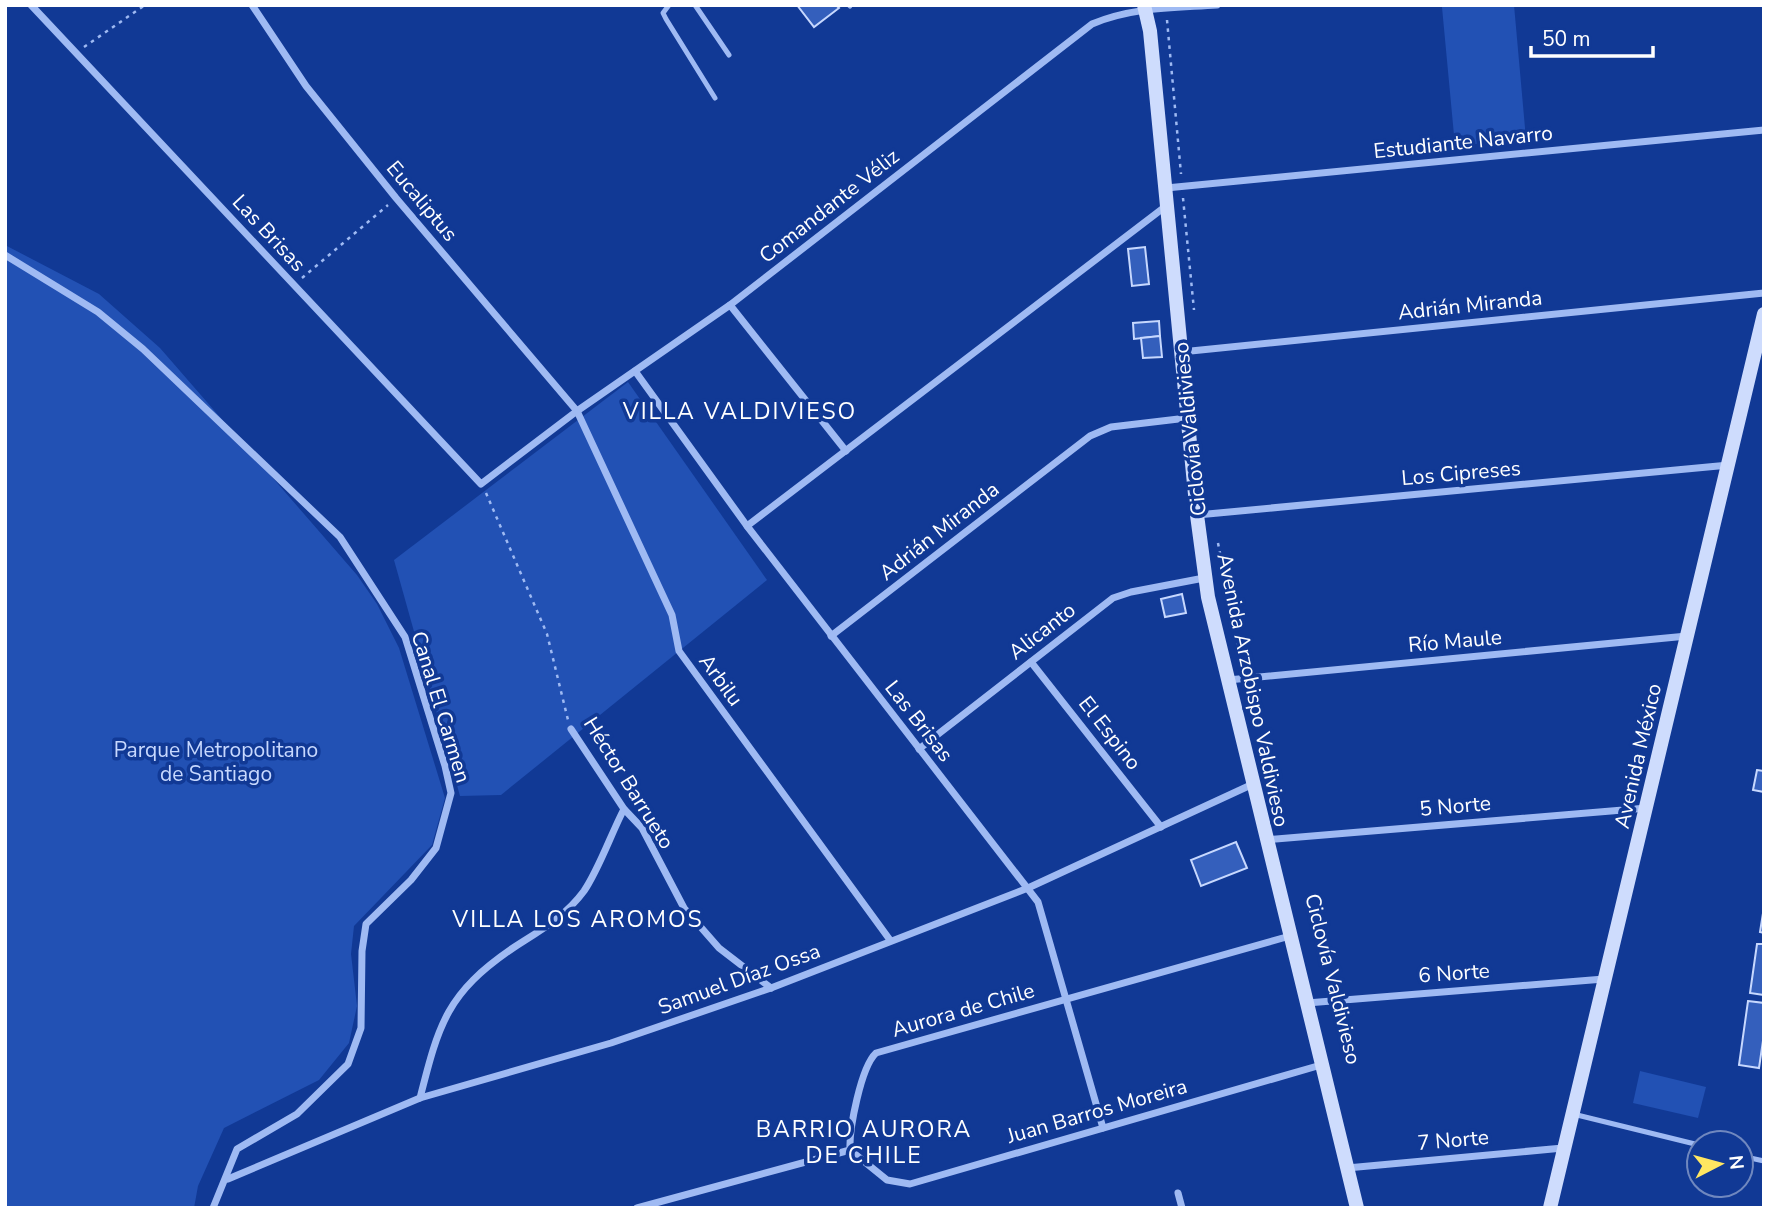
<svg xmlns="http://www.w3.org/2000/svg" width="1769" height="1213" viewBox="0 0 1769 1213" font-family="'Nunito Sans',sans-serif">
	<rect width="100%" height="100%" fill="#113995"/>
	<g fill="#2251b4">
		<polygon points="1462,5 1514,5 1526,139 1455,146 1442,7"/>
		<polygon points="5,245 99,294 160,348 357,575 377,604 399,648 445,798 432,845 354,926 351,954 357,1006 349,1043 319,1080 224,1128 198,1186 194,1208 5,1208"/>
		<polygon points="628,382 767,580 501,795 460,796 394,560"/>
		<polygon points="1640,1071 1706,1087 1698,1118 1633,1103"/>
	</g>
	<g fill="#345fbc" stroke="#c7d8fe" stroke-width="2">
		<polygon points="797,5 836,5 839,8 814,27"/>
		<polygon points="1145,247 1149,284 1132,286 1128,249"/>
		<polygon points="1159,321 1160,336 1134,339 1133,323"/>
		<polygon points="1160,336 1162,357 1143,358 1141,338"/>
		<polygon points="1182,594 1186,613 1165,617 1161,599"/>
		<polygon points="1757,770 1764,771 1764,792 1753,790"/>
		<polygon points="1236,842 1247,868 1201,886 1191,860"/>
		<polygon points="1764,907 1764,933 1760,932"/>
		<polygon points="1757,944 1764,944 1764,995 1750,993"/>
		<polygon points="1748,1001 1764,1003 1764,1034 1759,1068 1739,1065"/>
	</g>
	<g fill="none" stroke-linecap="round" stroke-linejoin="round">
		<g stroke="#9fbaf3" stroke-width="2.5" stroke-dasharray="3.5 5" stroke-linecap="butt">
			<polyline points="1167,20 1181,174"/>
			<polyline points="84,47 145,5"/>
			<polyline points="1183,198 1194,310"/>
			<polyline points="302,278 388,205"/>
			<polyline points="486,493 547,634 568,720"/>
			<polyline points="1218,543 1242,666"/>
		</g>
		<g stroke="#9fbaf3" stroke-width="5">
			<polyline points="669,5 663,13 666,19 715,98"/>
			<polyline points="695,5 729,55"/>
			<polyline points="849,5 850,6"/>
			<polyline points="1573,1114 1699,1145"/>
			<polyline points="1741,1156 1764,1161"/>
		</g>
		<g stroke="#9fbaf3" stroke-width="7">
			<path d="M31,5L481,484L577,411L730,305L1092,24C1132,7 1174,8 1217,5"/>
			<polyline points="252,5 306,86 396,198 577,411 672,615 679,651 890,940"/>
			<polyline points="1166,188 1764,130"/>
			<polyline points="5,255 98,312 143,349 340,537 405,637 445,766 451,793 436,848 411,880 366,924 362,951 361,1028 348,1064 297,1114 237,1149 213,1208"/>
			<polyline points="730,305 846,451"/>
			<polyline points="1181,352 1764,293"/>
			<polyline points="635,371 747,526 1038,902 1103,1128"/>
			<polyline points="1197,515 1729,465"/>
			<polyline points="747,526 1166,206"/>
			<polyline points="831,636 1090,436 1111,427 1187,418"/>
			<polyline points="1031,662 1161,827"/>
			<polyline points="1228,680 1687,636"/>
			<polyline points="571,729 624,809 642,828 684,908 719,948 771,988"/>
			<polyline points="919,749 1113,598 1131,592 1204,578"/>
			<polyline points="1265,840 1647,808"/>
			<polyline points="1307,1003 1604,979"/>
			<path d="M420,1098C439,1023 447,993 513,948C539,931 565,917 584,891C599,869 611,834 624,809"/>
			<path d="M850,1150C849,1129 861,1067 876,1053L1290,936"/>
			<polyline points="850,1150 887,1180 910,1184 1321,1065"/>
			<polyline points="1347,1168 1563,1148"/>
			<polyline points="228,1179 420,1098 611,1043 771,988 1028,888 1253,784"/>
			<polyline points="1178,1193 1182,1208"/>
			<polyline points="637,1208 850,1150"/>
		</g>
		<g stroke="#cedcfd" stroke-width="14">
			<polyline points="1144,5 1150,31 1197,515 1208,597 1357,1208"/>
			<polyline points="1550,1208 1764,314"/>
		</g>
	</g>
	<g text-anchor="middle" stroke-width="7" stroke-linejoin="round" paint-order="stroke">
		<g font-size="21" fill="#fff" stroke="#113995">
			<text transform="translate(1463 142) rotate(-6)" y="7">Estudiante Navarro</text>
			<text transform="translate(422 201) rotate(50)" y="7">Eucaliptus</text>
			<text transform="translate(829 206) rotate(-38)" y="7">Comandante Véliz</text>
			<text transform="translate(269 233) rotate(47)" y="7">Las Brisas</text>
			<text transform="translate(1470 305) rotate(-6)" y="7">Adrián Miranda</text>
			<text transform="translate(1190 429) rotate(-96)" y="7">Ciclovía Valdivieso</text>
			<text transform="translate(1461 473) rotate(-5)" y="7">Los Cipreses</text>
			<text transform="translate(939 531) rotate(-38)" y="7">Adrián Miranda</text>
			<text transform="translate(1042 631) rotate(-38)" y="7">Alicanto</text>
			<text transform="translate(1455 641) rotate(-5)" y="7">Río Maule</text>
			<text transform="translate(721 680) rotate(54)" y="7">Arbilu</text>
			<text transform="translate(1253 690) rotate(78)" y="7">Avenida Arzobispo Valdivieso</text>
			<text transform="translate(441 707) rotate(73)" y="7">Canal El Carmen</text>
			<text transform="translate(919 721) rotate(52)" y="7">Las Brisas</text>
			<text transform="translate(1110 733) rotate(52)" y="7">El Espino</text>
			<text transform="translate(1638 756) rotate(-77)" y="7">Avenida México</text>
			<text transform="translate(629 783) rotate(58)" y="7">Héctor Barrueto</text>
			<text transform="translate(1455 806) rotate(-5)" y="7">5 Norte</text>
			<text transform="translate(1454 973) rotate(-4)" y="7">6 Norte</text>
			<text transform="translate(739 979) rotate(-20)" y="7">Samuel Díaz Ossa</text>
			<text transform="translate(1333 979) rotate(76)" y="7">Ciclovía Valdivieso</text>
			<text transform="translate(963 1010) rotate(-16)" y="7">Aurora de Chile</text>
			<text transform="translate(1097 1111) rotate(-16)" y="7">Juan Barros Moreira</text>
			<text transform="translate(1453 1140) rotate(-5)" y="7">7 Norte</text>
		</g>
		<g font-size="21" fill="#c7d8fe" stroke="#113995">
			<text x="216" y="757">Parque Metropolitano<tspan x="216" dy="24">de Santiago</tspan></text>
		</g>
		<g font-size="23" letter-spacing="2" fill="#fff" stroke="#113995">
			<text x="740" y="419">VILLA VALDIVIESO</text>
			<text x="578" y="927">VILLA LOS AROMOS</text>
			<text x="864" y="1137">BARRIO AURORA<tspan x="864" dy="26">DE CHILE</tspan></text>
		</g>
	</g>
	<rect width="1769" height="1213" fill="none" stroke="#ffffff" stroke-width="14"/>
	<g transform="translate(1720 1164) rotate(84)"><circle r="33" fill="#113995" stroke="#7088bf" stroke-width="2"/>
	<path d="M0-5L12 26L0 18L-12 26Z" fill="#ffe661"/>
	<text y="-10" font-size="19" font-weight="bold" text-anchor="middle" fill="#ffffff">N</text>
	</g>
	<path d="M1531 46v10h122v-10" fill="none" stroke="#ffffff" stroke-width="3.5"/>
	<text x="1542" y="46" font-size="21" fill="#ffffff" stroke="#113995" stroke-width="5" paint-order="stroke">50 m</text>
</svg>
